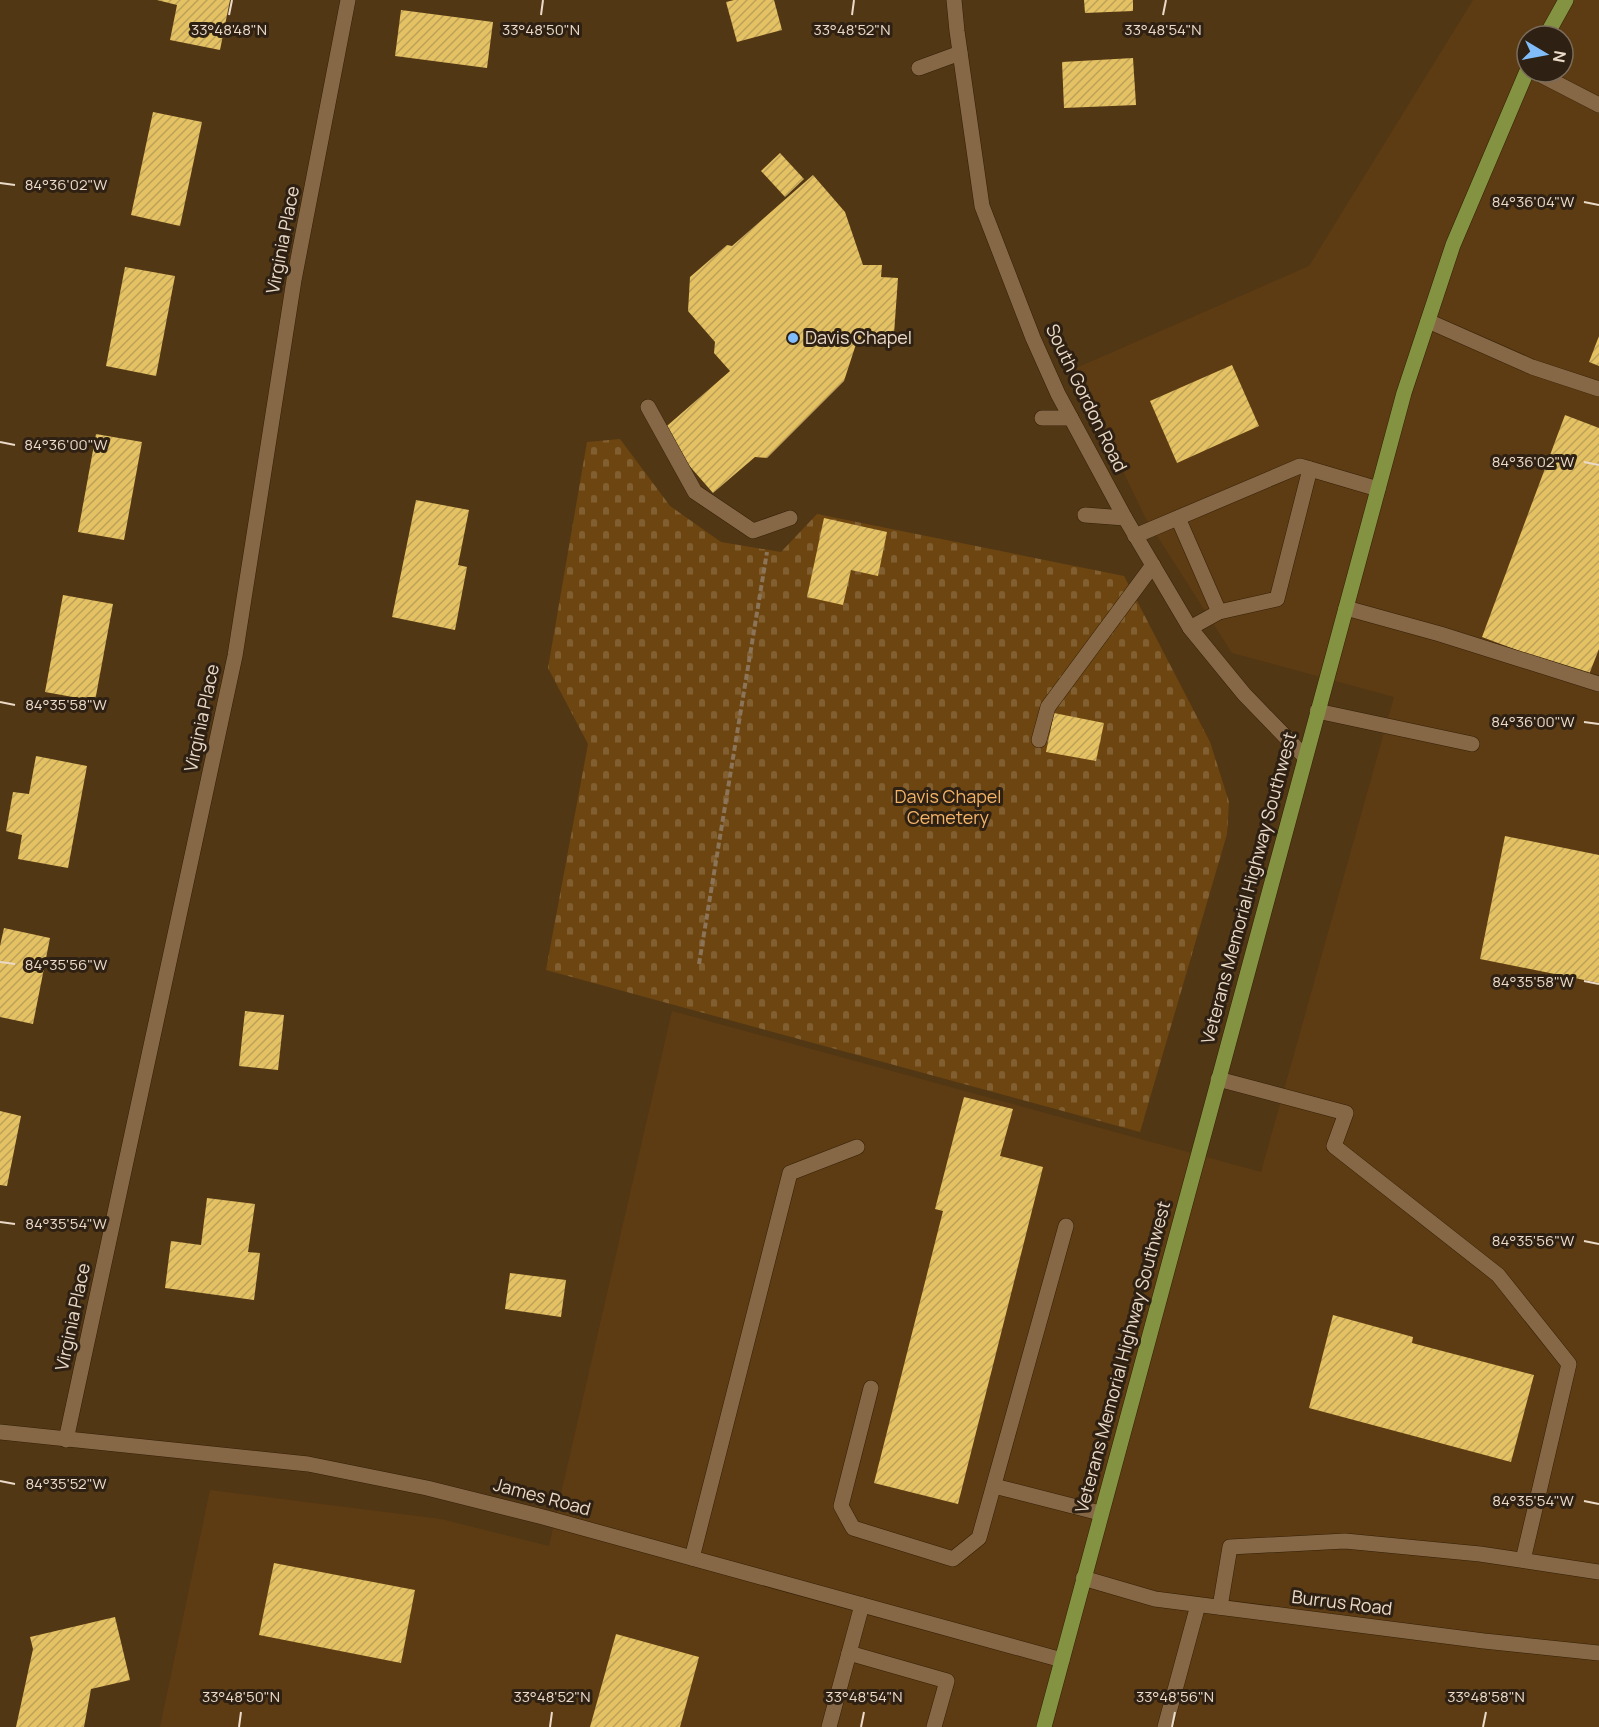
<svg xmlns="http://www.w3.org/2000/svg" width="1599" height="1727" viewBox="0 0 1599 1727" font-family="Manrope,sans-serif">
	<defs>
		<pattern id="cemetery-stones" width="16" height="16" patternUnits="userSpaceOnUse" patternTransform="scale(1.5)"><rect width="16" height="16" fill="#6d4510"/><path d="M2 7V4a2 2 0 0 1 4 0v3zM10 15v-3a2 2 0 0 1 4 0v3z" fill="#825f31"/></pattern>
		<pattern id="building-hatch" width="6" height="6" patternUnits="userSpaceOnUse" patternTransform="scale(1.5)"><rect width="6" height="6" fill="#e4c163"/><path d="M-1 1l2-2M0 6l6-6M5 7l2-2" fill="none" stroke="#bca159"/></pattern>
	</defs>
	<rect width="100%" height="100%" fill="#523715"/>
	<path fill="#5d3c13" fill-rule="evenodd" d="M1473,0H1599V1727H160L210,1490L441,1519L549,1546L672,1011L1261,1172L1394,697L1232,653L1145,517L1074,369L1309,266ZM1527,36H1563V72H1527Z"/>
	<polygon fill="url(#cemetery-stones)" points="620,439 670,506 721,542 781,552 817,514 1124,576 1210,742 1229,802 1227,834 1140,1132 546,970 588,744 548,668 587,442"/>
	<g fill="url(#building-hatch)">
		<polygon points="157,0 230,0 220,50 170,40 177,5"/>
		<polygon points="734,0 774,0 782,30 737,42 726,2"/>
		<polygon points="1084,0 1133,0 1133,11 1085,13"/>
		<polygon points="401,10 493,22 487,68 395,56"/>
		<polygon points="1133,58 1136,105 1064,108 1062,62"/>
		<polygon points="153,112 202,122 180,226 131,215"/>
		<polygon points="780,153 804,179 785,197 761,171"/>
		<polygon points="813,175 845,212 863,265 882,265 881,277 898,278 894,334 876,334 876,344 857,341 844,381 767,458 755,457 713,493 660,432 730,371 714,353 715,342 688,311 690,277 727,245 732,246"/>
		<polygon points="125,267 175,276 156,376 106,366"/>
		<polygon points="1599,336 1599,366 1589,362"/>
		<polygon points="1232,365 1259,426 1177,463 1150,401"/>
		<polygon points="1565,415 1599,428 1599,649 1588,677 1482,637"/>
		<polygon points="96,434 142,442 124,540 78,532"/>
		<polygon points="416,500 469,510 458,565 467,567 455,630 392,617"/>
		<polygon points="824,518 887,532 878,576 851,570 843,605 807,597"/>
		<polygon points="63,595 113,604 95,701 45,692"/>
		<polygon points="1054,713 1104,723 1096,761 1046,752"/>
		<polygon points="36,756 87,766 68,868 18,859 22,835 6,831 13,792 29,794"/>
		<polygon points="1505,836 1599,855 1599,983 1480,959"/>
		<polygon points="4,928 50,938 33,1024 0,1017 0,946"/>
		<polygon points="245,1011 284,1015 278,1070 239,1066"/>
		<polygon points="964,1097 1013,1109 1000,1156 1043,1167 958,1504 874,1483 943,1211 935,1209"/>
		<polygon points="0,1111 21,1116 7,1186 0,1185"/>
		<polygon points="207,1198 255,1204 248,1252 260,1253 254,1300 165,1288 171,1241 201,1245"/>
		<polygon points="510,1273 566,1280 561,1317 505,1309"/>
		<polygon points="1333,1315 1413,1337 1412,1343 1534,1375 1511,1462 1309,1408"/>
		<polygon points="274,1563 415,1590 401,1663 259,1635"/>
		<polygon points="115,1617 130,1680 91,1689 84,1727 16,1727 33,1649 30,1637"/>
		<polygon points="616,1634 699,1657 680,1727 590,1727"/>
	</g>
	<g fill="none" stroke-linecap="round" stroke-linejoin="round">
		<g stroke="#331f05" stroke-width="16">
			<g id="minor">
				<polyline points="954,0 957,31 982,206 1033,338 1058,394 1125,518 1190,628 1244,694 1305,757"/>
				<polyline points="919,68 960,53"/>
				<polyline points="1535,72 1599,105"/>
				<polyline points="1428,321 1532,367 1599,389"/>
				<polyline points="648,407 695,492 753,531 790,518"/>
				<polyline points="1042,418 1071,418"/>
				<polyline points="1085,515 1125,518"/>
				<polyline points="1178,518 1219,612"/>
				<polyline points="1135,536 1300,466 1378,489"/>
				<polyline points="1346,608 1440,634 1599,684"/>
				<polyline points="1190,628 1219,612 1277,599 1310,469"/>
				<polyline points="1317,711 1472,744"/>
				<polyline points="1039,740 1048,707 1153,565"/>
				<polyline points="1218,1079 1346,1113 1334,1146 1498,1275 1569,1364 1523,1560"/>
				<polyline points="871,1388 841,1506 853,1528 953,1559 979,1538 1066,1226"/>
				<polyline points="0,1432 308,1464 427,1488 543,1517 1062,1660"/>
				<polyline points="66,1440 235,656 294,280 348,0"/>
				<polyline points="994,1486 1100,1513"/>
				<polyline points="692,1558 790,1173 857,1147"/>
				<polyline points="1083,1578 1155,1599 1484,1641 1599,1653"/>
				<polyline points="1220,1607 1230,1547 1345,1541 1480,1554 1599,1572"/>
				<polyline points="849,1653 947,1681 934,1727"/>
				<polyline points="829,1727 862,1605"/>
				<polyline points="1165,1727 1198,1605"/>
			</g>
		</g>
		<g stroke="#331f05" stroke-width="16">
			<g id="major">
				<polyline points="1546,36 1566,0"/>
				<polyline points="1044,1727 1404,393 1453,245 1527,71"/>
			</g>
		</g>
		<polyline stroke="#8b7458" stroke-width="4" stroke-dasharray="6 3" stroke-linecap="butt" points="699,964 767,552"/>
		<use href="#minor" stroke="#866846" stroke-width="15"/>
		<use href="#major" stroke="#839342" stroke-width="15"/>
	</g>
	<path fill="none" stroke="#ebdac8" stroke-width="2" d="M229,15L232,0M541,15L543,0M852,15L854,0M1163,15L1166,0M0,183L15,185M1584,202L1599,205M0,442L15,445M1584,462L1599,465M0,702L15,705M1584,722L1599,724M0,962L15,964M1584,981L1599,984M0,1222L15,1224M1584,1241L1599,1244M0,1481L15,1484M1584,1501L1599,1504M239,1727L241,1712M550,1727L552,1712M861,1727L864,1712M1172,1727L1175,1712M1483,1727L1486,1712"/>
	<circle fill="#80bdfa" stroke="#2e2113" stroke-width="2" cx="793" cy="338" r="6"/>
	<g text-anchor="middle" stroke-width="6" stroke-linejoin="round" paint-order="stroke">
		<g font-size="18" fill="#ebdac8" stroke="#2e2113">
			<text transform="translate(283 240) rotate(-79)" y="6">Virginia Place</text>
			<text transform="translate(1086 398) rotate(64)" y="6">South Gordon Road</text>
			<text transform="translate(202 718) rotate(-78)" y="6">Virginia Place</text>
			<text transform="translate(1249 888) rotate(-75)" y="6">Veterans Memorial Highway Southwest</text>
			<text transform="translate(73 1317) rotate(-78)" y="6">Virginia Place</text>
			<text transform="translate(1123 1357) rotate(-75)" y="6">Veterans Memorial Highway Southwest</text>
			<text transform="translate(542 1497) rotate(15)" y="6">James Road</text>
			<text transform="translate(1342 1603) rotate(7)" y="6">Burrus Road</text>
		</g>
		<g font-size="18" fill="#ebdac8" stroke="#2e2113" text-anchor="start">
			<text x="805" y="344">Davis Chapel</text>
		</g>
		<g font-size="18" fill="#f4b468" stroke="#2e2113">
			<text x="948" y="803">Davis Chapel<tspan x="948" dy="21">Cemetery</tspan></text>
		</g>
	</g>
	<g font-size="15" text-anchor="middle" fill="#ebdac8" stroke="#2e2113" stroke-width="6" stroke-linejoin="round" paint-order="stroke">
		<text x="229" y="35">33°48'48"N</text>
		<text x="541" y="35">33°48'50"N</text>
		<text x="852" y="35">33°48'52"N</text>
		<text x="1163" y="35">33°48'54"N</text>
		<text x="66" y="190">84°36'02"W</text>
		<text x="1533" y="207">84°36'04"W</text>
		<text x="66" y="450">84°36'00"W</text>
		<text x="1533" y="467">84°36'02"W</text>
		<text x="66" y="710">84°35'58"W</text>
		<text x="1533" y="727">84°36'00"W</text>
		<text x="66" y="970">84°35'56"W</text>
		<text x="1533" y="987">84°35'58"W</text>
		<text x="66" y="1229">84°35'54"W</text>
		<text x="1533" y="1246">84°35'56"W</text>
		<text x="66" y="1489">84°35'52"W</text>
		<text x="1533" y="1506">84°35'54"W</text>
		<text x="241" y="1702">33°48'50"N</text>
		<text x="552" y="1702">33°48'52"N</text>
		<text x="864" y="1702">33°48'54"N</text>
		<text x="1175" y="1702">33°48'56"N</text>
		<text x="1486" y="1702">33°48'58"N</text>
	</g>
	<g transform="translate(1545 54) rotate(100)"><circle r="28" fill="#2e2113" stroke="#7a6b5b" stroke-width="1.5"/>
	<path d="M0-4.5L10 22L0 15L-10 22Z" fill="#80bdfa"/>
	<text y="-9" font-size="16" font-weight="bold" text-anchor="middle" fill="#ebdac8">N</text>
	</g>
</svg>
